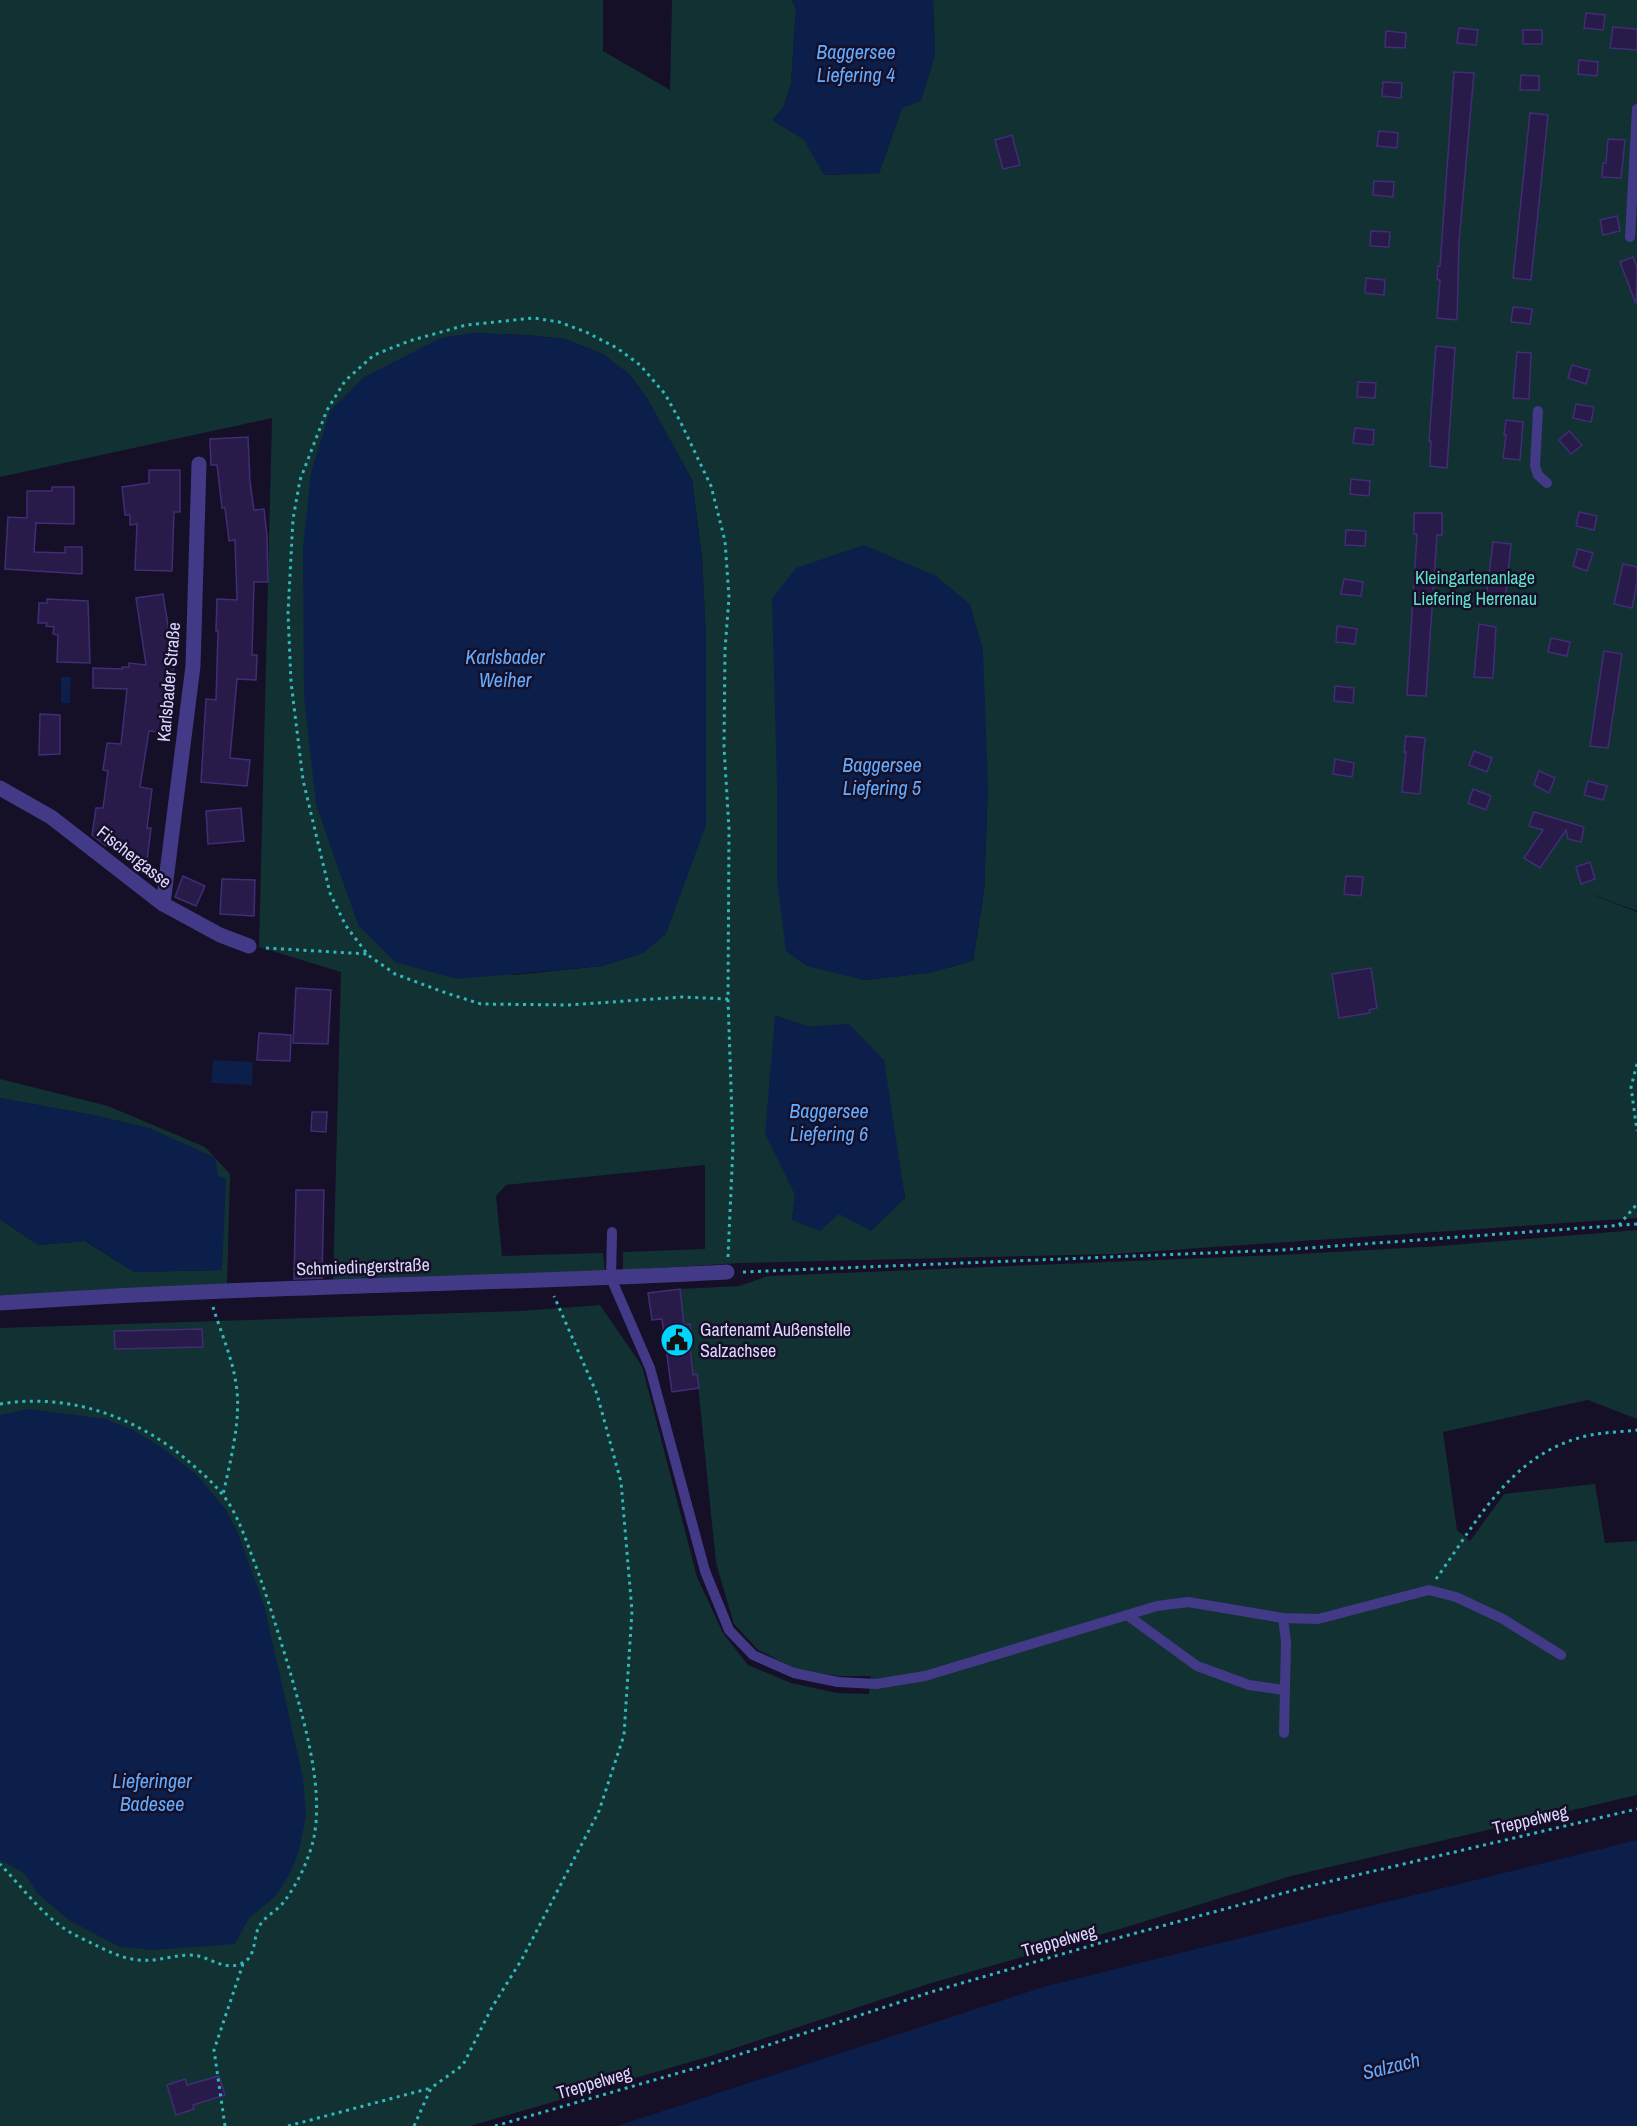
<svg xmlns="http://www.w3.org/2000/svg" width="1637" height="2126" viewBox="0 0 1637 2126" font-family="'Archivo Narrow',sans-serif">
	<rect width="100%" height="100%" fill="#150f28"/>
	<g fill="#123132" fill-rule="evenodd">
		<path d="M0,0H603V51L670,90L672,0H792L796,9L791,84L783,108L773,120L804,139L825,175L879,173L902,108L935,56L933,0H1637V911L1577,889L1637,912V1218L1114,1254L741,1263L623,1270V1252L705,1249V1165L506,1185L496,1196L502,1256L603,1253L605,1271L333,1283L341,972L259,947L272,418L0,477ZM472,333L526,335L565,339L603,354L631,376L648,400L692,480L702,558L706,640V825L643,953L602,966L514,975L359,926L316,803ZM777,784L988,785L984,891L973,961L928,973L864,980L777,880ZM776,1016L809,1027L849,1024L895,1140L905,1198L839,1214L792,1220L795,1196Z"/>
		<polygon points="0,1079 108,1106 205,1147 230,1174 227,1286 0,1296 0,1219 38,1245 85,1241 134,1272 222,1270 215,1158 148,1128 93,1115 0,1098"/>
		<polygon points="1637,1230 1637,1419 1588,1400 1443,1432 1457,1530 1470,1541 1504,1494 1595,1484 1605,1543 1637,1541 1637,1795 1291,1876 1120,1929 928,1984 711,2056 470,2126 0,2126 0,1328 521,1311 600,1305 642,1366 697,1577 723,1633 748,1665 791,1683 837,1693 869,1694 871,1676 839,1676 795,1669 757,1649 734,1624 716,1563 697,1375 693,1375 689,1339 691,1338 690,1325 684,1325 680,1289 739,1286 768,1276 1281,1255 1440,1246"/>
	</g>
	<g fill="#0c1f4a">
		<polygon points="792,0 933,0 935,56 921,101 902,108 879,173 824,175 804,140 772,120 783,108 791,84 796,9"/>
		<polygon points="472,333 526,335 565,339 603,354 631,376 648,400 692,480 702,558 706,640 706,825 666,934 643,953 602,966 457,979 395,962 359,926 337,865 316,803 304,697 303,547 311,473 330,411 364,377 441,338"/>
		<polygon points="864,545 936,576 970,604 983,650 988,785 984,891 973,961 928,973 864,980 807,966 786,951 777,880 777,784 772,599 796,568"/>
		<polygon points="61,677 71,677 70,703 61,703"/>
		<polygon points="775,1016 809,1027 849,1024 884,1060 905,1198 871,1231 839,1214 820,1231 792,1220 795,1195 765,1134"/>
		<polygon points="213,1060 253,1062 252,1085 211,1083"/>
		<polygon points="0,1098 93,1115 148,1128 215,1158 218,1176 226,1179 222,1270 134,1272 86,1241 38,1245 0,1219"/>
		<polygon points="29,1409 105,1419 133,1430 161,1447 197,1475 226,1510 237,1531 264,1605 303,1778 306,1815 299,1851 290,1873 276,1896 249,1918 235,1944 152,1950 120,1947 70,1921 38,1894 24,1873 0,1860 0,1415"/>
		<polygon points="1637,1840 1637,2126 617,2126 1043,1987"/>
	</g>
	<g fill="#281b49" stroke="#412d75" stroke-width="1.5">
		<polygon points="1586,13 1605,15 1603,30 1584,28"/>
		<polygon points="1613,27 1637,29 1637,50 1610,48"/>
		<polygon points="1459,28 1478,30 1476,45 1457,43"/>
		<rect x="1523" y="30" width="19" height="14"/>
		<polygon points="1386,31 1406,33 1405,48 1385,47"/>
		<polygon points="1579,60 1598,62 1597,76 1578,74"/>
		<polygon points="1454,72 1474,73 1459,242 1457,320 1437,318 1440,280 1437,280 1438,266 1440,266"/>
		<polygon points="1521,75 1539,76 1539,90 1520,90"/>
		<polygon points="1383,82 1402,83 1401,98 1382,96"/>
		<polygon points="1530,113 1548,115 1531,280 1513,278"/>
		<polygon points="1379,131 1398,133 1397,148 1377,146"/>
		<polygon points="1012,135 1020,165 1003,169 995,140"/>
		<polygon points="1608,139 1625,140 1621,178 1602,177 1603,163 1606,163"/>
		<polygon points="1374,181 1394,182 1393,197 1373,195"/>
		<polygon points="1617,216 1620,231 1603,235 1600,220"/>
		<polygon points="1371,231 1390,232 1389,247 1370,246"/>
		<polygon points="1633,257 1637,268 1636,304 1620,262"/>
		<polygon points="1366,278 1385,280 1384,295 1365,293"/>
		<polygon points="1513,307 1532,309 1530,324 1511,322"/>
		<polygon points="1436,346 1455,348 1447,468 1430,466 1431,441 1429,441"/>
		<polygon points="1517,352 1531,353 1529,399 1513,398"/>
		<polygon points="1572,365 1590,370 1586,384 1568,378"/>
		<polygon points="1358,382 1376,383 1375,398 1357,397"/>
		<polygon points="1576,404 1594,407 1591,422 1573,418"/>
		<polygon points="1506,420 1523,422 1520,460 1503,458 1506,435 1504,435"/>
		<polygon points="1355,428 1374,430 1373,445 1353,443"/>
		<polygon points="1569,431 1582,445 1571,454 1559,440"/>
		<polygon points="248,437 250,482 254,510 264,509 267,536 268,582 254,582 252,655 257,655 256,680 237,679 230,758 250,760 247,786 201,782 206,699 216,700 218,631 216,631 217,599 237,600 235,540 229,541 225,508 222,508 217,465 211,465 210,439"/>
		<polygon points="149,470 180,470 180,512 174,512 172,571 135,570 137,524 130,525 130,515 125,515 122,487 149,483"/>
		<polygon points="1351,479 1370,481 1369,496 1350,494"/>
		<polygon points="52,487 74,487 74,524 36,523 34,552 65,553 65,547 82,547 82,574 5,569 8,517 27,518 27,491 52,491"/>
		<polygon points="1579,512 1597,516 1594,530 1576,526"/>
		<polygon points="1414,513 1442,513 1442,535 1437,535 1426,696 1407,695 1417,534 1414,534"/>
		<polygon points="1346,530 1366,531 1365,546 1345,545"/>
		<polygon points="1493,542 1511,544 1505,600 1502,600 1502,602 1486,599"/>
		<polygon points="1578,549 1593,553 1587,571 1573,566"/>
		<polygon points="1623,564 1637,567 1637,583 1632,608 1614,604"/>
		<polygon points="1344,579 1363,582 1361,596 1341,594"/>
		<polygon points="163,594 174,663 171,694 166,694 161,732 149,731 140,787 152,789 147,828 151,828 147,861 127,858 128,848 106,846 92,835 96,808 103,808 108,771 103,770 107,743 121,744 127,689 93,688 93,668 122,669 122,667 129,667 129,663 146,665 136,598"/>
		<polygon points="47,599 88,601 90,663 57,662 58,635 53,634 54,627 46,626 47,623 38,623 39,603 47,603"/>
		<polygon points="1479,624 1496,627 1493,678 1474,677"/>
		<polygon points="1337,626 1357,629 1355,644 1336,642"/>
		<polygon points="1551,638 1570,642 1567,656 1548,652"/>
		<polygon points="1604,651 1622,654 1608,748 1590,746"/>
		<polygon points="1335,686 1354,688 1353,703 1334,701"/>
		<polygon points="40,714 60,715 60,754 39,755"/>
		<polygon points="1406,736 1425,738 1420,794 1402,792 1406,752 1404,752"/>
		<polygon points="1474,751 1492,758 1487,772 1469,765"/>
		<polygon points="1335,759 1354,763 1352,777 1333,774"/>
		<polygon points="1539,771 1555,778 1549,793 1534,785"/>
		<polygon points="1588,781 1607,786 1603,800 1584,795"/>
		<polygon points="1473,789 1491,796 1486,810 1468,803"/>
		<polygon points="241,808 244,841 208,844 206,811"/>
		<polygon points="1534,812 1584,827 1581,842 1568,839 1566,830 1540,868 1524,858 1543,830 1529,826"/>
		<polygon points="1590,862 1595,879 1581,884 1576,867"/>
		<polygon points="183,876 205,886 196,906 175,897"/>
		<polygon points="1346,876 1363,877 1361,896 1344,894"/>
		<polygon points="222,879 255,880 254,916 220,914"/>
		<polygon points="1371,968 1377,1008 1369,1010 1370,1013 1339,1018 1332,974"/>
		<polygon points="296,988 331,990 328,1044 293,1043"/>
		<polygon points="259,1033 291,1035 290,1061 257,1060"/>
		<polygon points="312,1112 327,1112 326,1132 311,1131"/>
		<polygon points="296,1190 324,1190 322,1278 294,1279"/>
		<polygon points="680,1289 684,1325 690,1324 691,1339 689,1339 693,1375 697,1374 699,1388 672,1392 662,1319 652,1320 648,1293"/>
		<polygon points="202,1329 203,1347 115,1349 114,1331"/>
		<polygon points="219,2076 225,2095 193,2105 194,2109 176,2115 167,2085 185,2079 187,2085"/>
	</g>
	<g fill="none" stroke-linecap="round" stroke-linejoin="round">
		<g stroke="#2fb9bb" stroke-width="3" stroke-dasharray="3 4.5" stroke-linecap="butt">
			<polyline points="266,948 367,954"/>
			<polyline points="1637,1064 1631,1087 1637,1131"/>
			<polyline points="1619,1225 1637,1204"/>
			<polyline points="728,1257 733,1146 728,999 729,829 724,747 725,650 729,597 725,541 711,486 680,421 665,394 640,365 617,348 586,332 559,322 534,318 466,325 409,341 374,355 345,381 327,410 300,480 293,519 288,613 291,682 303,780 330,893 346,926 368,955 395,974 446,993 481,1004 569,1005 682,997 728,999"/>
			<polyline points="743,1272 1281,1250 1637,1224"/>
			<path d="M213,1307C220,1330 233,1360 236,1384C242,1418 230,1462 223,1495"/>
			<path d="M0,1404C72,1392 143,1419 196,1468C208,1478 219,1489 228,1502C240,1521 247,1543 255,1564C268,1598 278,1633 289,1668C303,1718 324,1785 314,1837C309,1860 297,1885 283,1903C276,1911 266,1916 260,1925C252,1937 258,1958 240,1964C222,1971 208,1955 190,1955C172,1955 157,1962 139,1960C125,1959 112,1953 99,1947C86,1940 70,1934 58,1924C37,1908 19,1884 0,1864"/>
			<path d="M1436,1579C1479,1519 1512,1451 1591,1435C1606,1432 1622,1432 1637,1430"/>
			<polyline points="225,2126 214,2050 243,1964"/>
			<polyline points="288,2126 431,2088"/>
			<polyline points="414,2126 431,2088 463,2065 491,2009 522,1959 599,1811 624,1735 632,1611 621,1482 597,1394 554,1296"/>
			<polyline points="495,2126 713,2063 931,1992 1114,1939 1306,1887 1637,1809"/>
		</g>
		<g stroke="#433a87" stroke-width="10">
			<polyline points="1630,237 1637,109"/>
			<polyline points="1538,411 1535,466 1538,475 1547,483"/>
			<polyline points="612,1232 611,1278 650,1368 705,1571 729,1630 753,1655 794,1673 838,1682 876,1684 925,1676 1157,1606 1188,1602 1283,1618 1318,1619 1429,1590 1456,1597 1503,1619 1561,1655"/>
			<polyline points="1127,1615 1197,1666 1249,1685 1284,1690"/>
			<polyline points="1283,1618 1286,1642 1284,1733"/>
		</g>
		<g stroke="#433a87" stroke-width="15">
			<polyline points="0,788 51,817 163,904 220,935 249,946"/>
			<polyline points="163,904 193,666 199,464"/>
		</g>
		<path stroke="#433a87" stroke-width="15" d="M0,1303C242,1286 485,1285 727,1272"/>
	</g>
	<defs>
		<g id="civic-disc" transform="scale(1.725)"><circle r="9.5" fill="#02d4ff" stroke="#150f28"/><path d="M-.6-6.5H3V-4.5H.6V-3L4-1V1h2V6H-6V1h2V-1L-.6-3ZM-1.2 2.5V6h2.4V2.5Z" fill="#111"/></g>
	</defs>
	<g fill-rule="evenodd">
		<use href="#civic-disc" x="677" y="1340"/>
	</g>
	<g text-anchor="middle" stroke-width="5" stroke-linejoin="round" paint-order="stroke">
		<g font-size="18" fill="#60e1ca" stroke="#150f28">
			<text x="1475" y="584">Kleingartenanlage<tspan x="1475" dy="21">Liefering Herrenau</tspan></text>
		</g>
		<g font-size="18" fill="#ded6ff" stroke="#150f28">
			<text transform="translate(169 682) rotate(-85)" y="6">Karlsbader Straße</text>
			<text transform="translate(134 857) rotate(38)" y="6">Fischergasse</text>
			<text transform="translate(363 1267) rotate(-2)" y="6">Schmiedingerstraße</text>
			<text transform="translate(1530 1820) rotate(-13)" y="6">Treppelweg</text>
			<text transform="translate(1059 1941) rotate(-16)" y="6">Treppelweg</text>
			<text transform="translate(594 2083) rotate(-16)" y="6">Treppelweg</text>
		</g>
		<g font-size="18" fill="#ded6ff" stroke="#150f28" text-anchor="start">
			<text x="700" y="1336">Gartenamt Außenstelle<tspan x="700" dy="21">Salzachsee</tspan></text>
		</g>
		<g font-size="20" font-style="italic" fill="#64acff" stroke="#150f28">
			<text x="856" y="59">Baggersee<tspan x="856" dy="23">Liefering 4</tspan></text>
			<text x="505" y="664">Karlsbader<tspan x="505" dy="23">Weiher</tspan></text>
			<text x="882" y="772">Baggersee<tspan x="882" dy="23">Liefering 5</tspan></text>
			<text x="829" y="1118">Baggersee<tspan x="829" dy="23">Liefering 6</tspan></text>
			<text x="152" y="1788">Lieferinger<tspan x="152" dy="23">Badesee</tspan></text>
			<text transform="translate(1391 2066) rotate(-14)" y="7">Salzach</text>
		</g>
	</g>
</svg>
